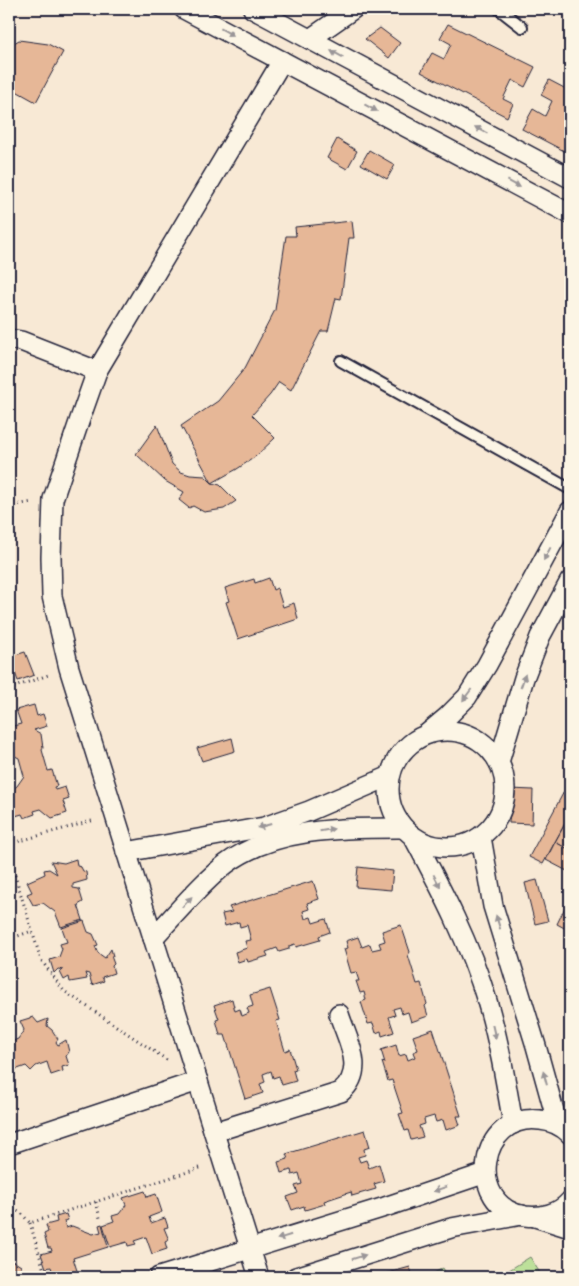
<svg xmlns="http://www.w3.org/2000/svg" width="579" height="1286" viewBox="0 0 579 1286" font-family="'Balsamiq Sans',sans-serif">
	<rect width="100%" height="100%" fill="#f8e9d5"/>
	<filter id="ink" filterUnits="userSpaceOnUse"><feTurbulence type="fractalNoise" baseFrequency=".02" numOctaves="2"/><feDisplacementMap in="SourceGraphic" scale="10" xChannelSelector="R" yChannelSelector="G"/><feConvolveMatrix kernelMatrix="1 2 1 2 8 2 1 2 1" color-interpolation-filters="sRGB"/></filter>
	<g filter="url(#ink)">
		<g fill="#bde09a" stroke="#70816a">
			<polygon points="530,1257 540,1273 534,1277 498,1277"/>
			<polygon points="443,1268 448,1277 427,1277"/>
		</g>
		<g fill="#e6b797" stroke="#22223b">
			<polygon points="448,24 535,67 525,87 512,80 503,99 513,104 507,117 421,72 432,53 444,59 451,44 440,38"/>
			<polygon points="380,28 400,43 389,58 365,39"/>
			<polygon points="19,40 48,44 63,52 36,102 9,87 9,46"/>
			<polygon points="549,80 570,91 570,154 522,129 533,109 545,116 552,101 541,95"/>
			<polygon points="337,139 357,151 347,169 327,158"/>
			<polygon points="369,150 395,165 387,179 361,164"/>
			<polygon points="352,221 354,238 349,238 341,299 336,298 328,331 321,331 291,390 279,382 270,395 252,415 275,438 255,457 237,469 212,483 181,426 218,401 245,368 275,310 286,236 296,236 295,227"/>
			<polygon points="157,425 172,464 181,472 190,475 205,476 212,483 220,485 236,501 224,509 204,512 193,506 189,508 179,500 184,492 165,481 136,454"/>
			<polygon points="269,578 273,590 277,588 283,607 294,603 298,619 238,639 226,602 229,601 225,588 254,579 255,583"/>
			<polygon points="25,652 34,675 18,681 9,657"/>
			<polygon points="34,705 37,716 43,714 47,726 34,730 41,734 43,748 42,750 48,771 52,770 57,786 54,787 55,790 65,787 69,799 63,801 67,813 52,818 41,809 34,811 35,814 24,818 22,814 12,817 9,809 9,792 17,786 24,776 19,758 9,753 9,727 21,724 16,710"/>
			<polygon points="232,738 235,751 202,761 197,748"/>
			<polygon points="567,786 570,788 570,814 543,864 529,857"/>
			<polygon points="510,789 533,790 532,824 509,823"/>
			<polygon points="570,814 570,827 565,824"/>
			<polygon points="565,824 570,827 570,850 555,842"/>
			<polygon points="555,842 570,850 570,869 569,872 546,860"/>
			<polygon points="76,859 77,866 81,867 83,871 86,872 87,880 73,884 73,888 79,889 83,902 78,905 83,920 61,927 55,912 43,903 33,905 32,903 27,894 32,892 27,882 45,874 44,870 49,869 57,874 51,861 64,863"/>
			<polygon points="358,867 393,871 391,890 356,887"/>
			<polygon points="537,880 548,921 535,924 525,883"/>
			<polygon points="313,881 319,899 307,903 309,909 303,911 305,919 311,917 313,923 326,919 330,932 319,936 320,940 296,947 295,944 289,946 289,949 279,952 277,948 266,952 268,956 248,962 247,959 238,962 235,952 247,948 245,941 251,940 247,925 240,927 239,922 225,926 222,914 232,912 229,907"/>
			<polygon points="570,897 570,924 568,930 557,924"/>
			<polygon points="84,921 88,932 93,934 98,945 95,946 98,953 105,958 111,949 113,956 111,956 114,964 112,966 114,973 102,977 104,981 92,985 89,974 85,973 87,979 70,982 69,977 64,980 60,972 63,970 58,969 54,973 50,960 59,957 62,949 60,944 67,942 62,928"/>
			<polygon points="401,925 410,952 408,955 417,984 421,983 427,1004 425,1006 428,1016 411,1022 408,1012 402,1014 400,1007 393,1009 395,1015 389,1017 394,1032 382,1036 381,1031 376,1033 373,1023 368,1024 361,1002 366,1000 364,992 360,993 356,981 359,981 356,972 351,973 344,949 348,948 346,941 358,937 362,947 370,944 372,950 381,948 379,943 385,941 382,931"/>
			<polygon points="270,989 280,1020 276,1021 285,1051 290,1049 296,1069 293,1070 296,1081 282,1085 279,1076 273,1078 271,1071 263,1074 265,1082 260,1084 263,1093 245,1099 225,1035 220,1035 216,1020 219,1019 214,1005 232,999 235,1011 240,1009 242,1016 249,1013 247,1008 253,1006 250,995"/>
			<polygon points="33,1017 38,1023 48,1019 47,1026 52,1030 58,1039 56,1042 58,1045 66,1040 69,1052 66,1056 69,1065 62,1067 63,1071 51,1075 47,1062 36,1066 31,1071 26,1066 9,1072 9,1046 14,1044 13,1041 18,1039 24,1030 20,1021"/>
			<polygon points="433,1029 461,1116 457,1116 460,1125 446,1130 443,1120 436,1122 434,1116 424,1119 425,1124 419,1126 423,1137 411,1140 408,1130 405,1131 399,1114 403,1113 392,1080 388,1081 382,1062 385,1063 381,1050 396,1045 399,1056 406,1054 408,1060 415,1057 413,1052 418,1050 413,1036"/>
			<polygon points="365,1130 370,1147 364,1149 365,1155 358,1157 360,1162 366,1160 369,1168 379,1164 384,1181 374,1184 376,1189 352,1196 351,1192 324,1201 325,1204 305,1210 304,1206 292,1210 287,1197 298,1193 295,1186 302,1184 299,1173 292,1175 291,1170 281,1173 278,1162 288,1159 286,1154"/>
			<polygon points="145,1191 147,1197 156,1194 162,1212 149,1217 151,1223 165,1218 168,1227 164,1228 169,1240 165,1242 167,1249 152,1254 146,1237 134,1241 136,1244 128,1246 127,1242 110,1247 103,1225 114,1221 112,1216 119,1214 126,1205 123,1198"/>
			<polygon points="66,1214 68,1220 64,1221 66,1228 72,1226 93,1234 101,1232 99,1225 102,1224 108,1247 73,1258 79,1277 54,1277 51,1267 46,1268 41,1254 52,1251 51,1248 48,1248 44,1234 48,1232 46,1225 57,1222 56,1217"/>
			<polygon points="13,1261 21,1266 16,1275 19,1277 9,1277 9,1268"/>
			<polygon points="410,1267 413,1277 382,1277 381,1275"/>
		</g>
		<g fill="none" stroke-linecap="round" stroke-linejoin="round">
			<g stroke="#22223b" stroke-width="14">
				<g id="service">
					<polyline points="499,9 522,27"/>
					<polyline points="341,361 570,489"/>
				</g>
			</g>
			<g stroke="#22223b" stroke-width="22">
				<g id="minor">
					<polyline points="184,9 570,214"/>
					<polyline points="253,9 570,178"/>
					<polyline points="310,39 353,9"/>
					<polyline points="9,339 21,341 97,371"/>
					<circle cx="447" cy="789" r="58"/>
					<polyline points="428,733 447,717 467,697 487,665 570,511"/>
					<polyline points="499,762 524,678 540,637 570,581"/>
					<polyline points="481,837 493,906 536,1046 558,1125"/>
					<path d="M414,838C442,890 470,944 487,1001C499,1041 506,1083 513,1124"/>
					<polyline points="126,852 264,827 309,811 390,776"/>
					<path d="M153,938C177,913 199,885 226,864C275,827 345,828 403,828"/>
					<path d="M214,1132L341,1092C367,1070 347,1040 339,1014"/>
					<path d="M570,1134C562,1126 552,1121 540,1120C478,1112 465,1207 525,1216C541,1218 559,1214 570,1201"/>
					<polyline points="9,1144 198,1081"/>
					<polyline points="535,1217 570,1228"/>
					<polyline points="159,1277 385,1207 486,1173"/>
					<polyline points="259,1277 69,668 52,596 51,557 53,499 80,419 97,371 282,61"/>
					<polyline points="296,1277 451,1228 522,1215"/>
				</g>
			</g>
			<g stroke="#22223b" stroke-width="3" stroke-dasharray="1 4" stroke-linecap="butt">
				<polyline points="9,506 33,502"/>
				<polyline points="9,689 51,674"/>
				<polyline points="9,844 95,820"/>
				<polyline points="9,856 41,960 64,991 170,1062"/>
				<polyline points="9,939 32,931"/>
				<polyline points="96,1202 100,1218"/>
				<polyline points="9,1206 22,1214 30,1223 203,1167"/>
				<polyline points="30,1223 46,1277"/>
			</g>
			<use href="#service" stroke="#fcf5e5" stroke-width="10"/>
			<use href="#minor" stroke="#fcf5e5" stroke-width="19"/>
		</g>
		<defs><path id="oneway-solid" d="M-6-.8H1V-3.2L6.5 0L1 3.2V.8H-6Z" transform="scale(1.25)"/></defs>
		<g fill="#9a9698">
			<use href="#oneway-solid" transform="translate(227 32) rotate(28)"/>
			<use href="#oneway-solid" transform="translate(337 54) rotate(-152)"/>
			<use href="#oneway-solid" transform="translate(371 108) rotate(28)"/>
			<use href="#oneway-solid" transform="translate(481 130) rotate(-152)"/>
			<use href="#oneway-solid" transform="translate(514 184) rotate(28)"/>
			<use href="#oneway-solid" transform="translate(547 554) rotate(118)"/>
			<use href="#oneway-solid" transform="translate(523 681) rotate(-71)"/>
			<use href="#oneway-solid" transform="translate(467 695) rotate(127)"/>
			<use href="#oneway-solid" transform="translate(264 826) rotate(165)"/>
			<use href="#oneway-solid" transform="translate(327 830) rotate(-9)"/>
			<use href="#oneway-solid" transform="translate(437 881) rotate(62)"/>
			<use href="#oneway-solid" transform="translate(187 902) rotate(-47)"/>
			<use href="#oneway-solid" transform="translate(498 922) rotate(-107)"/>
			<use href="#oneway-solid" transform="translate(494 1032) rotate(77)"/>
			<use href="#oneway-solid" transform="translate(545 1078) rotate(-105)"/>
			<use href="#oneway-solid" transform="translate(440 1189) rotate(161)"/>
			<use href="#oneway-solid" transform="translate(284 1237) rotate(163)"/>
			<use href="#oneway-solid" transform="translate(359 1257) rotate(-18)"/>
		</g>
	</g>
	<rect width="579" height="1286" fill="none" stroke="#fcf5e5" stroke-width="30"/>
	<rect x="15" y="15" width="549" height="1256" fill="none" stroke="#22223b" stroke-width="2" filter="url(#ink)"/>
</svg>
